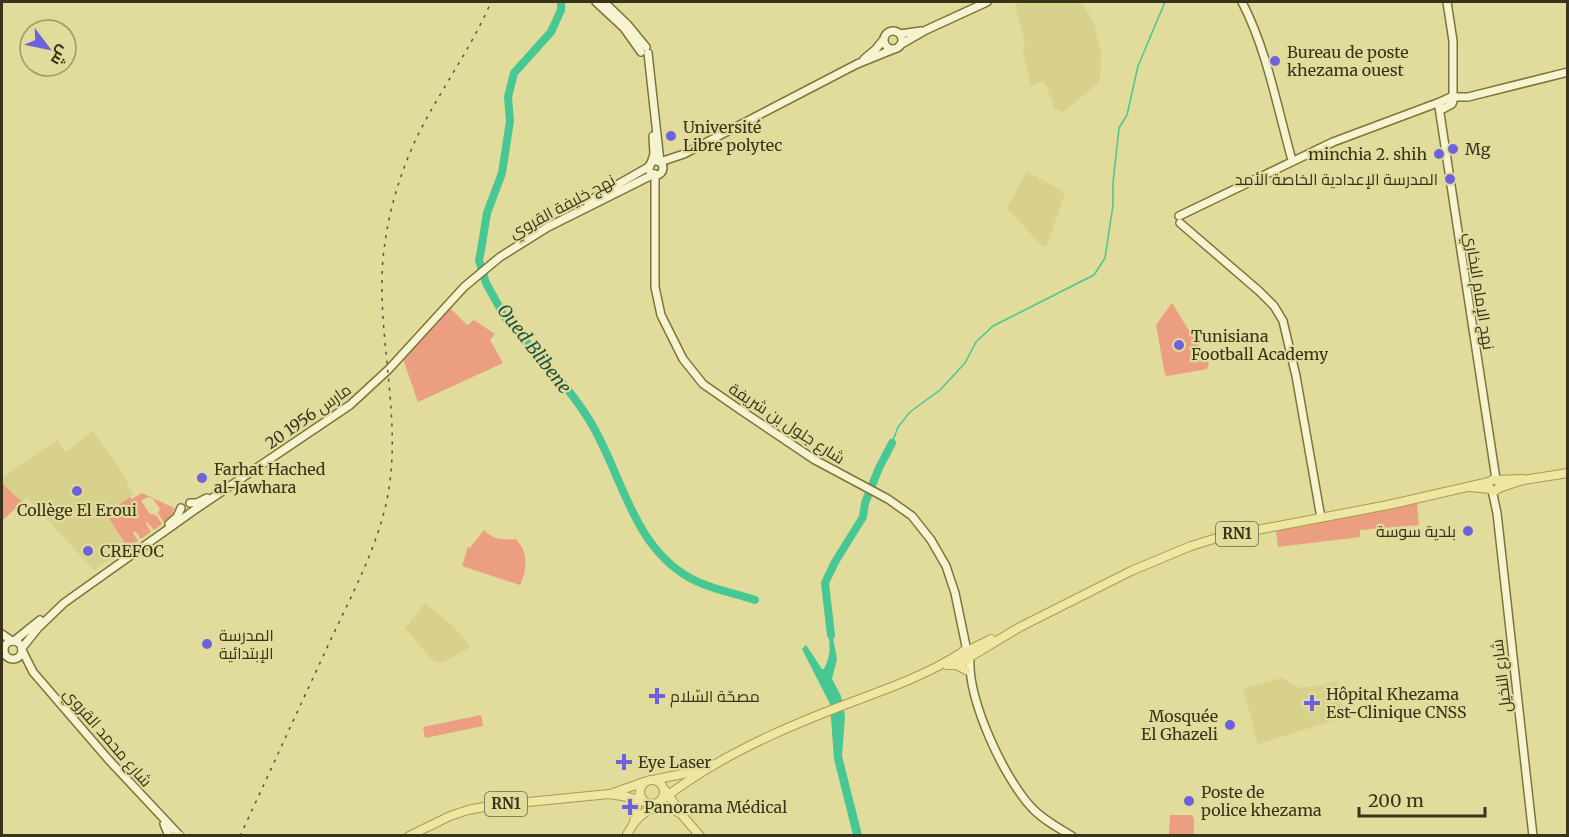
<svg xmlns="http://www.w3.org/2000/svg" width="1569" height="837" viewBox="0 0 1569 837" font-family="Merriweather,Cairo,serif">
	<rect width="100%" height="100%" fill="#e1db9c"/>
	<g fill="#d8d18b">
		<polygon points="1020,2 1081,2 1093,20 1101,52 1100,79 1097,84 1064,112 1055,109 1044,81 1031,86 1023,51 1025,42 1015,6"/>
		<polygon points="1027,171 1065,193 1047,245 1043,247 1007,208"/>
		<polygon points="93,431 128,481 126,482 134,494 106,515 128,548 94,570 27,498 22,502 2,483 2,478 57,440 66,452"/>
		<polygon points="425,603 456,629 470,645 469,648 444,662 438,663 433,661 405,628"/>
		<polygon points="1282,678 1300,688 1325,685 1337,681 1345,717 1258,744 1243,688"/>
	</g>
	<g fill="#eb9f80">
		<polygon points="1172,303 1209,363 1207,369 1168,376 1165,375 1156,325"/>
		<polygon points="450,308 467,325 474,320 495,334 490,340 503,363 418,402 403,359"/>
		<polygon points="2,483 22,502 2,521"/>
		<polygon points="142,493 174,508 172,517 164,523 158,513 160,509 153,499 148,497 141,501 150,514 156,515 162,524 154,530 147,522 146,523 151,532 141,539 135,531 133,533 138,541 128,548 106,514 130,497 132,499"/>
		<polygon points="1417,503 1419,525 1360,530 1360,537 1278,547 1276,531"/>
		<path d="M484,530C493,540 503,540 516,539C528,553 528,568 520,585L462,566L468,547L470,548Z"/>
		<polygon points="481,715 483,726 425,738 423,727"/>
		<polygon points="1170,815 1191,815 1194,818 1194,835 1169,835"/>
	</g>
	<path fill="#46c794" d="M827,627H831L837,659L832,679L841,696L845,716L842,756L862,835H853L834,759L830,704L802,649L806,645L822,669H824C832,653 830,643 827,627Z"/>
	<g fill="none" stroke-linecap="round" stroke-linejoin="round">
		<polyline stroke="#46c794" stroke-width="1.5" points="892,443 898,427 910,412 940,390 965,363 976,342 993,326 1094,275 1105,258 1113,205 1113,183 1119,128 1127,115 1138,66 1165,2"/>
		<g stroke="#46c794" stroke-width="8">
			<path d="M561,2V10L551,32L514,73L508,97L510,121L502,173L487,213L481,250L479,260L486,283L506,319C534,351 565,382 588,418C622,471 630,544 690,578C711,590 733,592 755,600"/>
			<polyline points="831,635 825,583 835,562 863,517 865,503 879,468 892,443"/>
		</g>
		<g stroke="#7b7539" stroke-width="10">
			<g id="secondary">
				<polyline points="596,2 624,28 641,52"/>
				<polyline points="604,2 627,24 646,47"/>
				<path d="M1242,2C1267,50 1277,107 1292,160"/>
				<polyline points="1447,2 1453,41 1453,99"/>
				<circle cx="893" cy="40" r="9"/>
				<polyline points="900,34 921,31"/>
				<polyline points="900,45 926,30 987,2"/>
				<polyline points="648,53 660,162 684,154 857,64 894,49"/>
				<polyline points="864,59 876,49 883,40"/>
				<polyline points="1451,97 1468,97 1568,72"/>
				<polygon points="1451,97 1453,101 1452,104 1443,109 1440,108 1440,102"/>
				<polyline points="1439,107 1496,479"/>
				<circle cx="656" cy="168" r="7"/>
				<polyline points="651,163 654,154 653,136"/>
				<polyline points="655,174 655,287 661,315 683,359 703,384 739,409 815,460 888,499 912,516 931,540 946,566 955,593 967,651"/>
				<polyline points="587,202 650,166"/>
				<polyline points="1179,216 1333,142 1440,102"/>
				<polyline points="1180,223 1259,291 1274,306 1283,321 1296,376 1321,518"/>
				<polyline points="1492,490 1497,513 1533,836"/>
				<polyline points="190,503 197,503 207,498"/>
				<polyline points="190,513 350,405 389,369 464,287 500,257 548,227 654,174"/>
				<polyline points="169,524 177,517 181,508"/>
				<polyline points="2,634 12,641"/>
				<polyline points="14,641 40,620"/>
				<circle cx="13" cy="650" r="9"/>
				<polyline points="22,648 38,628 64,603 189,514"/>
				<polyline points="22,650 33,672 108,759 180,836"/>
				<path d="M970,657C967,699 1004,779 1033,809C1044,820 1058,828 1072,836"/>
				<polyline points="164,824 169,836"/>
			</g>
		</g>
		<g stroke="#a69d4a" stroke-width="10">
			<g id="primary">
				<circle cx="1494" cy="485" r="5.5"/>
				<polyline points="1497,480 1522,479"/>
				<polyline points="1469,487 1490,489"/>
				<polyline points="1499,488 1523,480 1568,473"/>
				<polyline points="967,651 991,639"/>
				<polyline points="970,657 1020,627 1131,571 1191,546 1220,537 1388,505 1489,482"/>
				<polyline points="947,665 968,660 970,654 967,651 963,651 961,654 964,660"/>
				<polyline points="950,665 956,665 966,670"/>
				<polyline points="657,779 698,771"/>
				<circle cx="652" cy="792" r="12"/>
				<polyline points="666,791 682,815 700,836"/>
				<polyline points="613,793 644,782"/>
				<path d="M662,800C715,758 781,729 844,705C884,690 925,676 961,653"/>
				<path d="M634,823C646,808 661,800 679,813"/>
				<polyline points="173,836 180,836"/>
				<polyline points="409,836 450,816 468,810 489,806 609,794 628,797 645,802"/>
				<polyline points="626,836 634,823 639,795"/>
			</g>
		</g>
		<use href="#secondary" stroke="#f6f3d0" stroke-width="7"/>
		<use href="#primary" stroke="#eee6a2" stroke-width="8"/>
		<path stroke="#595535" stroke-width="1.5" stroke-dasharray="3 6" stroke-linecap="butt" d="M240,836C269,774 297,712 326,650C346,606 370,563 383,516C407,431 376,345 383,259C387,216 399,175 417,137C440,90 471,49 491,2"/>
	</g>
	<g fill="#6d62dc" stroke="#e1db9c" stroke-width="2">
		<circle cx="1275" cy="61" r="6"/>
		<circle cx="671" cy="136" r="6"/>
		<circle cx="1453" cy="149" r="6"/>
		<circle cx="1439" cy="154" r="6"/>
		<circle cx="1450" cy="179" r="6"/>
		<circle cx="1179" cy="345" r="6"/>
		<circle cx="202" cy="478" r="6"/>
		<circle cx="77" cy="491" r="6"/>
		<circle cx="1468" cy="531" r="6"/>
		<circle cx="88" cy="551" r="6"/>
		<circle cx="207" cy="644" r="6"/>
		<path d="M654 687h6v6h6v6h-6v6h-6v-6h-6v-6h6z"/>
		<path d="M1309 694h6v6h6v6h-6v6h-6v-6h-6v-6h6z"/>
		<circle cx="1230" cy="725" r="6"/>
		<path d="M621 753h6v6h6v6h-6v6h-6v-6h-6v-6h6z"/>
		<circle cx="1189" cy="801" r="6"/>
		<path d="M627 798h6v6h6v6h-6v6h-6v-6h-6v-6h6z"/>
	</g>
	<g text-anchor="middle" stroke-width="4.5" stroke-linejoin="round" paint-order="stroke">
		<g fill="#e1db9c" stroke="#6a6642" stroke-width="1.5">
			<rect x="1216" y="522" width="42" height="24" rx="4.5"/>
			<rect x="485" y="792" width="42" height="24" rx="4.5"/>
		</g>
		<g font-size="15" font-weight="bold" fill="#37341b">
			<text x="1237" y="539">RN1</text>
			<text x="506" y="809">RN1</text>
		</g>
		<g font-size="16" fill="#37341b" stroke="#e1db9c" text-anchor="start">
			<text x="1287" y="58">Bureau de poste<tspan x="1287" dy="18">khezama ouest</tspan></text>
			<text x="683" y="133">Université<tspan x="683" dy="18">Libre polytec</tspan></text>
			<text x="1465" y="155">Mg</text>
			<text x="1427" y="160" text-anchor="end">minchia 2. shih</text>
			<text x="1438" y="185" text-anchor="end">المدرسة الإعدادية الخاصة الأمد</text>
			<text x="1191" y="342">Tunisiana<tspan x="1191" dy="18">Football Academy</tspan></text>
			<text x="214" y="475">Farhat Hached<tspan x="214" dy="18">al-Jawhara</tspan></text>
			<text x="77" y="516" text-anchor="middle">Collège El Eroui</text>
			<text x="1456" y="537" text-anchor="end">بلدية سوسة</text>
			<text x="100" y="557">CREFOC</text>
			<text x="219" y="641">المدرسة<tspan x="219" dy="18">الإبتدائية</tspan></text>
			<text x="1326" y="700">Hôpital Khezama<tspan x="1326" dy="18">Est-Clinique CNSS</tspan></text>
			<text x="670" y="702">مصحّة السّلام</text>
			<text x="1218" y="722" text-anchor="end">Mosquée<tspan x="1218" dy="18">El Ghazeli</tspan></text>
			<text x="638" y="768">Eye Laser</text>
			<text x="1201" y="798">Poste de<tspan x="1201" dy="18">police khezama</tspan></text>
			<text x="644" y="813">Panorama Médical</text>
		</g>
		<g font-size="16" fill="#37341b" stroke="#e1db9c">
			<text transform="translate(562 206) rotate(-28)" y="6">نهج خليفة القروي</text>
			<text transform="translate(1480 291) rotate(81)" y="6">نهج الإمام البخاري</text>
			<text transform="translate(308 416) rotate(-35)" y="6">20 مارس 1956</text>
			<text transform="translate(787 423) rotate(33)" y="6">شارع جلول بن شريفة</text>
			<text transform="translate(1501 676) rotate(-97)" y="6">شارع النخيل</text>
			<text transform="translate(108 737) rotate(49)" y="6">شارع محمد القروي</text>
		</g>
		<g font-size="18" font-style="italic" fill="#1e523c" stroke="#e1db9c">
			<text transform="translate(534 349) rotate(52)" y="6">Oued Blibene</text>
		</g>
	</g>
	<rect width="1569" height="837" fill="none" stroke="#37341b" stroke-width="6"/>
	<g transform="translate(48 48) rotate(122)"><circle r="28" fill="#e1db9c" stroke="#9d9868" stroke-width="1.5"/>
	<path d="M0-4.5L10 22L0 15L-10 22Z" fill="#6d62dc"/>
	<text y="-9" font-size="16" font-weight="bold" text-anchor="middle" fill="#37341b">ش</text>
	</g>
	<path d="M1359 807v9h126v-9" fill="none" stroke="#37341b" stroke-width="3"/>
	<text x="1368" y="807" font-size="18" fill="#37341b" stroke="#e1db9c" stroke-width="4.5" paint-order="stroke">200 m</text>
</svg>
